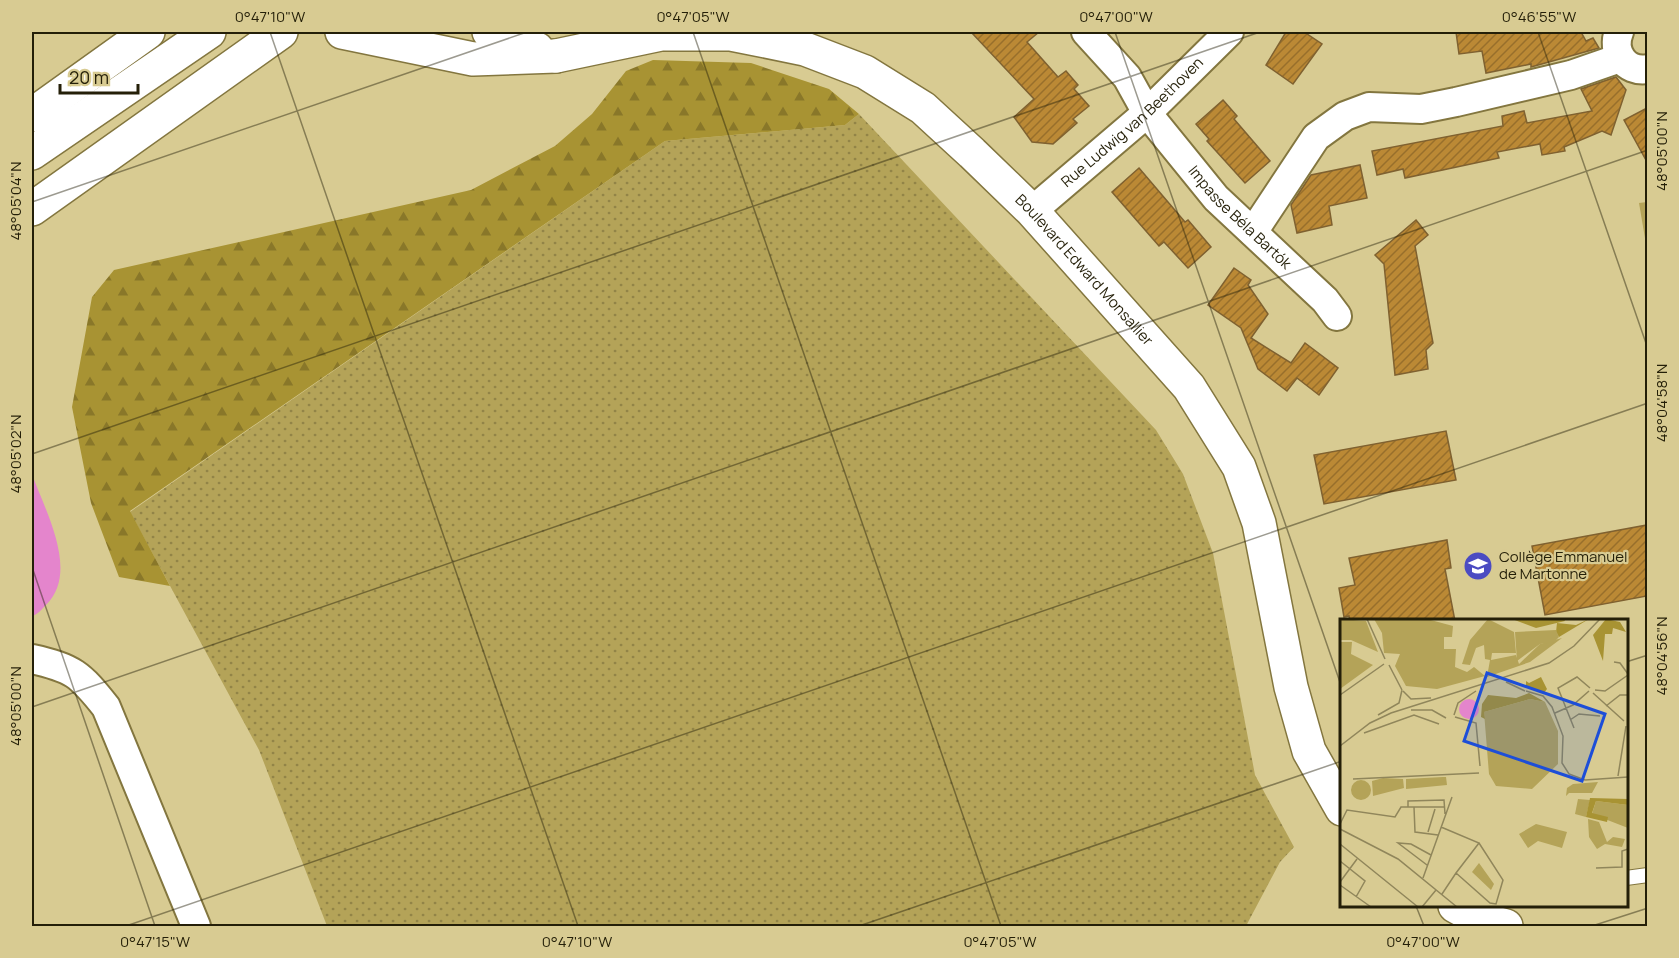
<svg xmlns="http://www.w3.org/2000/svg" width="1679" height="958" viewBox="0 0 1679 958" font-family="Manrope,sans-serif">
	<defs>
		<pattern id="grass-dots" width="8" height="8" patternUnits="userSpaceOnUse" patternTransform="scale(1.5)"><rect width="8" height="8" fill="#b4a358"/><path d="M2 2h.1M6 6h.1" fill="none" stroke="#928447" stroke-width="1.8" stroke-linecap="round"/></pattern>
		<pattern id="forest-firs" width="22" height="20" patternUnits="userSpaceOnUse" patternTransform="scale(1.5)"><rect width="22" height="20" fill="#a89333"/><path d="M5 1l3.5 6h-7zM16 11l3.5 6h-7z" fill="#897729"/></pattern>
		<pattern id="building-hatch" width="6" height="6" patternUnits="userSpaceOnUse" patternTransform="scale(1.5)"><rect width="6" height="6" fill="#bb8935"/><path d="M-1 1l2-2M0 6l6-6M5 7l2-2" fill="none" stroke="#986f2b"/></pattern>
	</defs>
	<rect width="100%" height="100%" fill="#d8cb92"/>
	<polygon fill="url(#grass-dots)" points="859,114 1156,430 1183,474 1213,553 1255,775 1294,847 1280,862 1246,926 327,926 259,750 130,512 665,141 845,125"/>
	<polygon fill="url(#forest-firs)" points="653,60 751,63 829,89 859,114 845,125 665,141 130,511 170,586 119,577 91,503 72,407 92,297 114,270 471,190 555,146 592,114 626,71"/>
	<polygon fill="#b4a358" points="1647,202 1648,202 1647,250 1639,203"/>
	<path fill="#e485cc" d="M32,474C45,511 80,572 46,605C41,610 38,614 32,616Z"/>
	<g fill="url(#building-hatch)" stroke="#7f6130" stroke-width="1.5">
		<polygon points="971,32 1039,32 1027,42 1058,77 1066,71 1078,85 1074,89 1089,106 1073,119 1077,123 1053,144 1032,142 1014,117 1034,99"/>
		<polygon points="1286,32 1304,32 1322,44 1293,84 1266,65"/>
		<polygon points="1456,32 1581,32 1586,41 1593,38 1599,48 1531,67 1531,64 1486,73 1482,51 1459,54"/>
		<polygon points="1616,77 1626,90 1611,135 1602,131 1564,147 1565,151 1542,155 1540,144 1497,152 1499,158 1405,178 1403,169 1377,175 1372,151 1503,126 1502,116 1524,111 1527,123 1592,111 1581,89"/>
		<polygon points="1223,100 1237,116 1234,119 1270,161 1245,183 1207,141 1209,139 1196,124"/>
		<polygon points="1647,108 1647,162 1624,120"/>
		<polygon points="1360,165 1367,198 1329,206 1332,225 1297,233 1291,205 1311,175"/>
		<polygon points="1139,168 1185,222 1188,220 1211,247 1188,268 1164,242 1159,246 1112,192"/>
		<polygon points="1416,220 1428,235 1415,246 1433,343 1426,350 1428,369 1395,375 1384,264 1375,255"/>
		<polygon points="1234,268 1251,280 1248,285 1268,314 1251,338 1291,363 1305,343 1338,368 1319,395 1297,378 1287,391 1258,369 1241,328 1208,305"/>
		<polygon points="1446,431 1456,480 1324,504 1314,455"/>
		<polygon points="1647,525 1647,596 1545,615 1532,546"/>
		<polygon points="1447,540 1451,568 1445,569 1455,621 1350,621 1349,616 1344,617 1339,588 1355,585 1349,558"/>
	</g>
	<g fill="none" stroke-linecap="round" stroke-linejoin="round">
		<g stroke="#83763f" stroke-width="16">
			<polyline id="lane" points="1626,878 1648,875"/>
		</g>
		<g stroke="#83763f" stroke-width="32">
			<g id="street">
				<path id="s1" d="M1086,32L1127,77L1147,113L1216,198L1325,300L1337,316"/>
				<path d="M1619,32C1611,51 1625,73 1648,69"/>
				<path id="s2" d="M1032,211L1147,113L1229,32"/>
				<polyline points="1253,232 1316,137 1345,116 1369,107 1421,109 1456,102 1571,75 1620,58"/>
				<path d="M32,659C73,668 80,674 106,707L196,926"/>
			</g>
		</g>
		<g stroke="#83763f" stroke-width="36">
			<g id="secondary">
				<path id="s3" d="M556,56L661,34H731L805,49L865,72L923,108L972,153L1032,211L1189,387L1239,467L1259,523L1291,687L1309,751L1342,809"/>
				<polyline points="1455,906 1477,918 1506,926"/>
			</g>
		</g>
		<g stroke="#83763f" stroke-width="36">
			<g id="primary">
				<polyline points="342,32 473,59 556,56"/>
				<polyline points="489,32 537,49"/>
				<polyline points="32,115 148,32"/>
				<polyline points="32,153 209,32"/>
				<polyline points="32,209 281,32"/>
			</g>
		</g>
		<use href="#lane" stroke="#fff" stroke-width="14"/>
		<use href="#street" stroke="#fff" stroke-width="28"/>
		<use href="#secondary" stroke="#fff" stroke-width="33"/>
		<use href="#primary" stroke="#fff" stroke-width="33"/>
	</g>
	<path fill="none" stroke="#241f08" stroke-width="1.5" stroke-opacity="0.45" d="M270,32L578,926M693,32L1001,926M1115,32L1342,688M1538,32L1648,349M32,202L527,32M32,454L1260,32M32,567L155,926M1626,662L1648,655M32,707L1648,150M1416,906L1424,926M126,926L1648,403M859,926L1342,761M1592,926L1648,908"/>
	<defs>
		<g id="school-disc" transform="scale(1.5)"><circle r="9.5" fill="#4b4bc2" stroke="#d8cb92"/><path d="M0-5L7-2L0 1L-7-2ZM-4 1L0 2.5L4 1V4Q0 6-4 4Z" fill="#fff"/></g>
	</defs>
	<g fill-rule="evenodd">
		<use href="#school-disc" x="1478" y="566"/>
	</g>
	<g text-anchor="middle" stroke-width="4.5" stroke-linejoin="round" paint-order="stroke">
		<g font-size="15" fill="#241f08" stroke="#d8cb92">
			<text dy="5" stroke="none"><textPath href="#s2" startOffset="134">Rue Ludwig van Beethoven</textPath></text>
			<text dy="5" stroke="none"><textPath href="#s1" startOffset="242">Impasse Béla Bartók</textPath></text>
			<text dy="5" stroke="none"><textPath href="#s3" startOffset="614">Boulevard Edward Monsallier</textPath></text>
		</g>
		<g font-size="15" fill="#241f08" stroke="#d8cb92" text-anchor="start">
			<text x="1499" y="562">Collège Emmanuel<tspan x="1499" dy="17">de Martonne</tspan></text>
		</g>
	</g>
	<g transform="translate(1340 619)">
		<rect width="288" height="288" fill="#d8cb92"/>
		<path d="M0,0L26,2L38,33L11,21H0ZM34,0H87L113,7L112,18H104V30H116L115,48L127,53L134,48L145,57L97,70L66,67L55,47L60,35L44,34L42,14ZM148,0L174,13L176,34H152L151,41L176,36L179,45L200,25L222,19L190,43L147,58L150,41L145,40L144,26L136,29L130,46L122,45L130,21ZM0,23H12L11,35L33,46L0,70ZM190,80L205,83L218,112V145L192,170L156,167L149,155L144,93ZM103,158H106L107,166L66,170V160ZM43,159L63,160L64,169L33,177L32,162ZM11 171a10 10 0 1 1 20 0a10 10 0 1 1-20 0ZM258,163L252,174H229L226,177L227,169L233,165ZM238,180L250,181L246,198L235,195ZM256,182L288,186V209L252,195ZM248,200L259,203L267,223L273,218L285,220L282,228L265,225L257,230L249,218ZM196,205L227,213L222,229L198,222L188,229L179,215ZM139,244L154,265L151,271L132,253Z" fill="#b4a358"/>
		<path d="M172,0H224L225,2L196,9ZM249,0L219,18L216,13L217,4L236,6ZM266,0L280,3L286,13L273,9L272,15H265L263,42L253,16ZM201,58L207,70L204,74L186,67V62L189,64ZM189,74L205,83L190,80L144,93L145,100L141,98L142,85L148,76L176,79ZM250,179L288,180V186L256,182L252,194L268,198L267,203L246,198Z" fill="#a89333"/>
		<path d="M216,11L219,18L214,23L200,25L177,42L175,13Z" fill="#b4a358"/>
		<path d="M119 90a10 10 0 1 1 20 0a10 10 0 1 1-20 0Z" fill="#e485cc"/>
		<path fill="none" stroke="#90865b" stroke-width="1.5" d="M27,0L45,40M274,43L280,44L288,55M49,46L62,71M166,63L185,72M255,71L265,72L288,56M63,72L71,80L91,79M186,72L203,77L212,88L223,117L222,144L229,155L245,161L288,158M253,74L284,102M0,76L44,45M266,87L280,76H288M71,91H92L106,99M215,94L233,86L249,72M38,96L59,84L62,71M114,96L118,84L136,72M115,98L136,104L140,147M230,101L239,95L260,97M234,109L218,69L237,58L250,69M24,114L74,96L99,105M0,127L30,104L51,94L209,44L234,27L260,0M278,157L286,107M13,160L139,154M74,188L75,213L98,216M104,188H68V182L104,181L105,195M0,205L7,191L55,198L61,188H68M101,208L139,224L116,254L150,284L156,285L163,261L139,224M0,210L58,240L117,288M88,213L95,190M0,225L78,288M0,242L25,262L16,278M87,246L58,224L71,225L91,236M256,249L282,248V232L288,230M83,259L112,178M0,263L17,240M0,266L31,288M102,275L116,254M82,288L96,271M202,288H221"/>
		<path fill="#1d4ed8" fill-opacity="0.15" stroke="#1d4ed8" stroke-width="3" d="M147,54L265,95L242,162L124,122Z"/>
		<rect width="288" height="288" fill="none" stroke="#241f08" stroke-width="3"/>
	</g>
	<rect width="1679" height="958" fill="none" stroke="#d8cb92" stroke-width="66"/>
	<path d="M60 84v9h78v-9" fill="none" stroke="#241f08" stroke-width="3"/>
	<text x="69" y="84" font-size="18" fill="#241f08" stroke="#d8cb92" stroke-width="4.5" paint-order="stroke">20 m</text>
	<rect x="33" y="33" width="1613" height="892" fill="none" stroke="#241f08" stroke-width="2"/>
	<g font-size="15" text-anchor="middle" fill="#241f08">
		<text x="270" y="22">0°47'10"W</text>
		<text x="693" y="22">0°47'05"W</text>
		<text x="1116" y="22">0°47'00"W</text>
		<text x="1539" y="22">0°46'55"W</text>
		<text transform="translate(1662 151) rotate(-90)" y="5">48°05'00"N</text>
		<text transform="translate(16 201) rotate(-90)" y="5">48°05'04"N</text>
		<text transform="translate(1662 403) rotate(-90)" y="5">48°04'58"N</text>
		<text transform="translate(16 454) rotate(-90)" y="5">48°05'02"N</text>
		<text transform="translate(1662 656) rotate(-90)" y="5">48°04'56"N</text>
		<text transform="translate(16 706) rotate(-90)" y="5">48°05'00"N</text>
		<text x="155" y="947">0°47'15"W</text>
		<text x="577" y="947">0°47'10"W</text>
		<text x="1000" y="947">0°47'05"W</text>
		<text x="1423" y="947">0°47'00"W</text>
	</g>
</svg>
